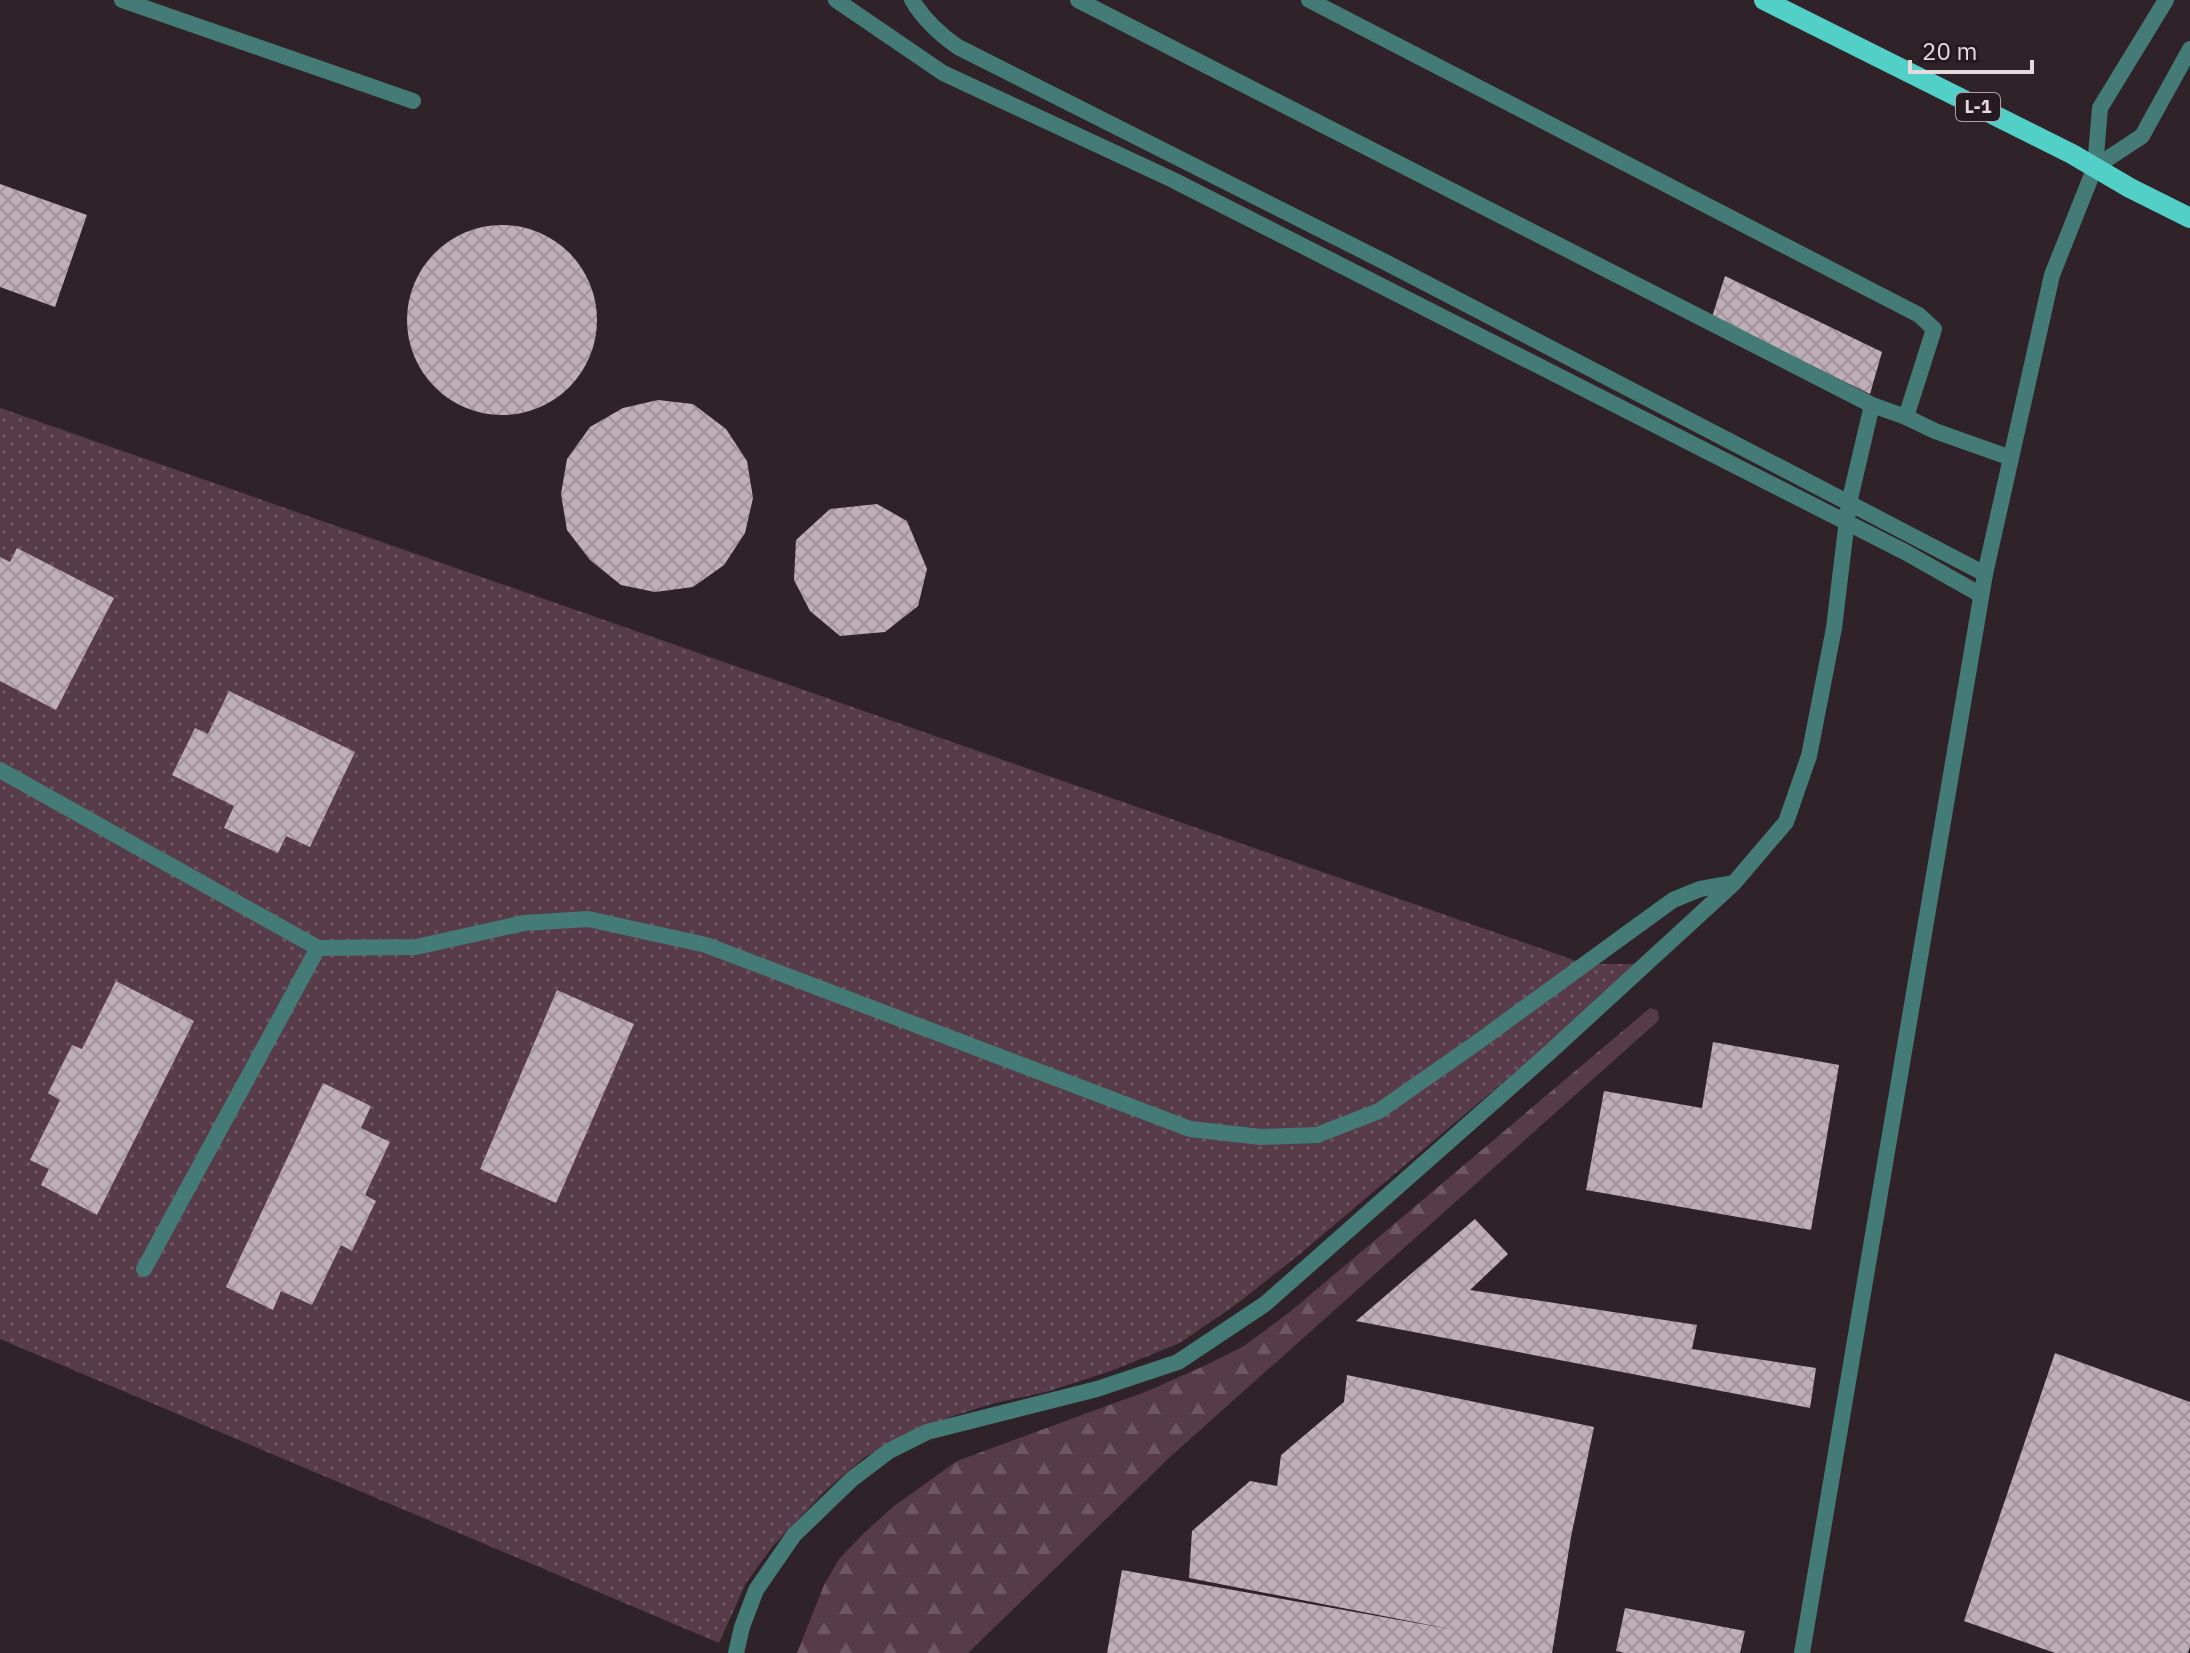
<svg xmlns="http://www.w3.org/2000/svg" width="2190" height="1653" viewBox="0 0 2190 1653" font-family="'IBM Plex Sans',sans-serif">
	<defs>
		<pattern id="forest-firs" width="22" height="20" patternUnits="userSpaceOnUse" patternTransform="scale(2)"><rect width="22" height="20" fill="#573b48"/><path d="M5 1l3.5 6h-7zM16 11l3.5 6h-7z" fill="#6f5762"/></pattern>
		<pattern id="park-dots" width="8" height="8" patternUnits="userSpaceOnUse" patternTransform="scale(2)"><rect width="8" height="8" fill="#573b48"/><path d="M2 2h.1M6 6h.1" fill="none" stroke="#6f5762" stroke-width="1.8" stroke-linecap="round"/></pattern>
		<pattern id="building-cross-hatch" width="8" height="8" patternUnits="userSpaceOnUse" patternTransform="scale(2)"><rect width="8" height="8" fill="#c0aeb6"/><path d="M0 0l8 8M0 8l8-8" fill="none" stroke="#a19399"/></pattern>
	</defs>
	<rect width="100%" height="100%" fill="#302229"/>
	<polygon fill="url(#forest-firs)" points="1650,1008 1657,1010 1659,1017 1658,1021 1170,1457 968,1653 797,1653 824,1585 839,1559 864,1533 894,1506 957,1461 1150,1390 1204,1366 1244,1346 1291,1311"/>
	<polygon fill="url(#park-dots)" points="0,408 1585,964 1643,964 1301,1253 1238,1303 1180,1343 1111,1371 1046,1392 995,1403 950,1417 894,1441 865,1457 826,1490 773,1546 746,1583 719,1643 0,1339"/>
	<g fill="url(#building-cross-hatch)">
		<polygon points="0,184 87,215 55,307 0,287"/>
		<circle cx="502" cy="320" r="95"/>
		<polygon points="1725,276 1882,352 1870,394 1712,317"/>
		<polygon points="658,400 693,404 726,429 747,461 753,498 745,533 724,565 693,587 655,592 621,585 590,560 567,530 561,494 567,459 590,427 623,408"/>
		<polygon points="877,504 907,521 927,569 918,606 885,632 840,636 810,611 794,580 796,540 830,509"/>
		<polygon points="17,548 114,598 56,710 0,681 0,557 10,562"/>
		<polygon points="229,691 355,752 310,847 286,836 278,853 224,828 234,806 172,775 195,728 208,734"/>
		<polygon points="116,981 194,1021 97,1215 41,1185 49,1169 30,1160 60,1100 48,1093 72,1045 82,1049"/>
		<polygon points="557,990 634,1024 556,1203 480,1169"/>
		<polygon points="1713,1042 1839,1065 1811,1230 1586,1190 1604,1091 1702,1108"/>
		<polygon points="323,1083 371,1106 361,1128 390,1142 365,1195 376,1201 352,1251 341,1245 312,1305 281,1291 273,1310 226,1287"/>
		<polygon points="1475,1219 1508,1254 1470,1290 1697,1325 1692,1349 1816,1368 1810,1408 1356,1321"/>
		<polygon points="2055,1353 2190,1402 2190,1646 2188,1653 2055,1653 1964,1621"/>
		<polygon points="1347,1375 1594,1427 1571,1537 1552,1653 1107,1653 1122,1570 1455,1630 1189,1578 1192,1531 1250,1481 1277,1486 1281,1455 1344,1402"/>
		<polygon points="1625,1608 1745,1631 1740,1653 1625,1653 1616,1651"/>
	</g>
	<g fill="none" stroke-linecap="round" stroke-linejoin="round">
		<g stroke="#447b77" stroke-width="16">
			<polyline points="122,0 413,101"/>
			<polyline points="836,0 943,73 1171,179 1905,552 1981,595"/>
			<path d="M912,0C924,20 939,34 958,47L1387,263L1849,503L1872,405"/>
			<polyline points="1078,0 1872,405 1906,417 1934,329 1919,315 1309,0"/>
			<polyline points="1906,417 1935,431 2011,458"/>
			<polyline points="0,770 318,948 416,947 524,923 588,919 706,945 1190,1129 1261,1137 1317,1135 1379,1111 1475,1044 1673,900 1700,889 1734,883 1786,822 1809,756 1834,628 1849,503 1985,574"/>
			<polyline points="144,1269 318,948"/>
			<polyline points="736,1653 742,1627 756,1590 794,1535 852,1479 889,1451 927,1432 1097,1389 1178,1362 1265,1304 1550,1052 1733,884"/>
		</g>
		<g stroke="#447b77" stroke-width="16">
			<polyline points="2095,167 2142,136 2190,49"/>
			<polyline points="1802,1653 1985,574 2052,275 2095,167 2100,108 2166,0"/>
		</g>
		<polyline stroke="#52d0c8" stroke-width="20" points="1764,0 2072,154 2130,188 2190,218"/>
	</g>
	<g text-anchor="middle" stroke-width="8" stroke-linejoin="round" paint-order="stroke">
		<rect fill="#26191f" stroke="#aba0a5" stroke-width="2" x="1956" y="93" width="44" height="28" rx="6"/>
		<g font-size="18" font-weight="bold" fill="#e4dade">
			<text x="1978" y="113">L-1</text>
		</g>
	</g>
	<path d="M1910 60v12h122v-12" fill="none" stroke="#e4dade" stroke-width="4"/>
	<text x="1922" y="60" font-size="24" fill="#e4dade" stroke="#26191f" stroke-width="6" paint-order="stroke">20 m</text>
</svg>
